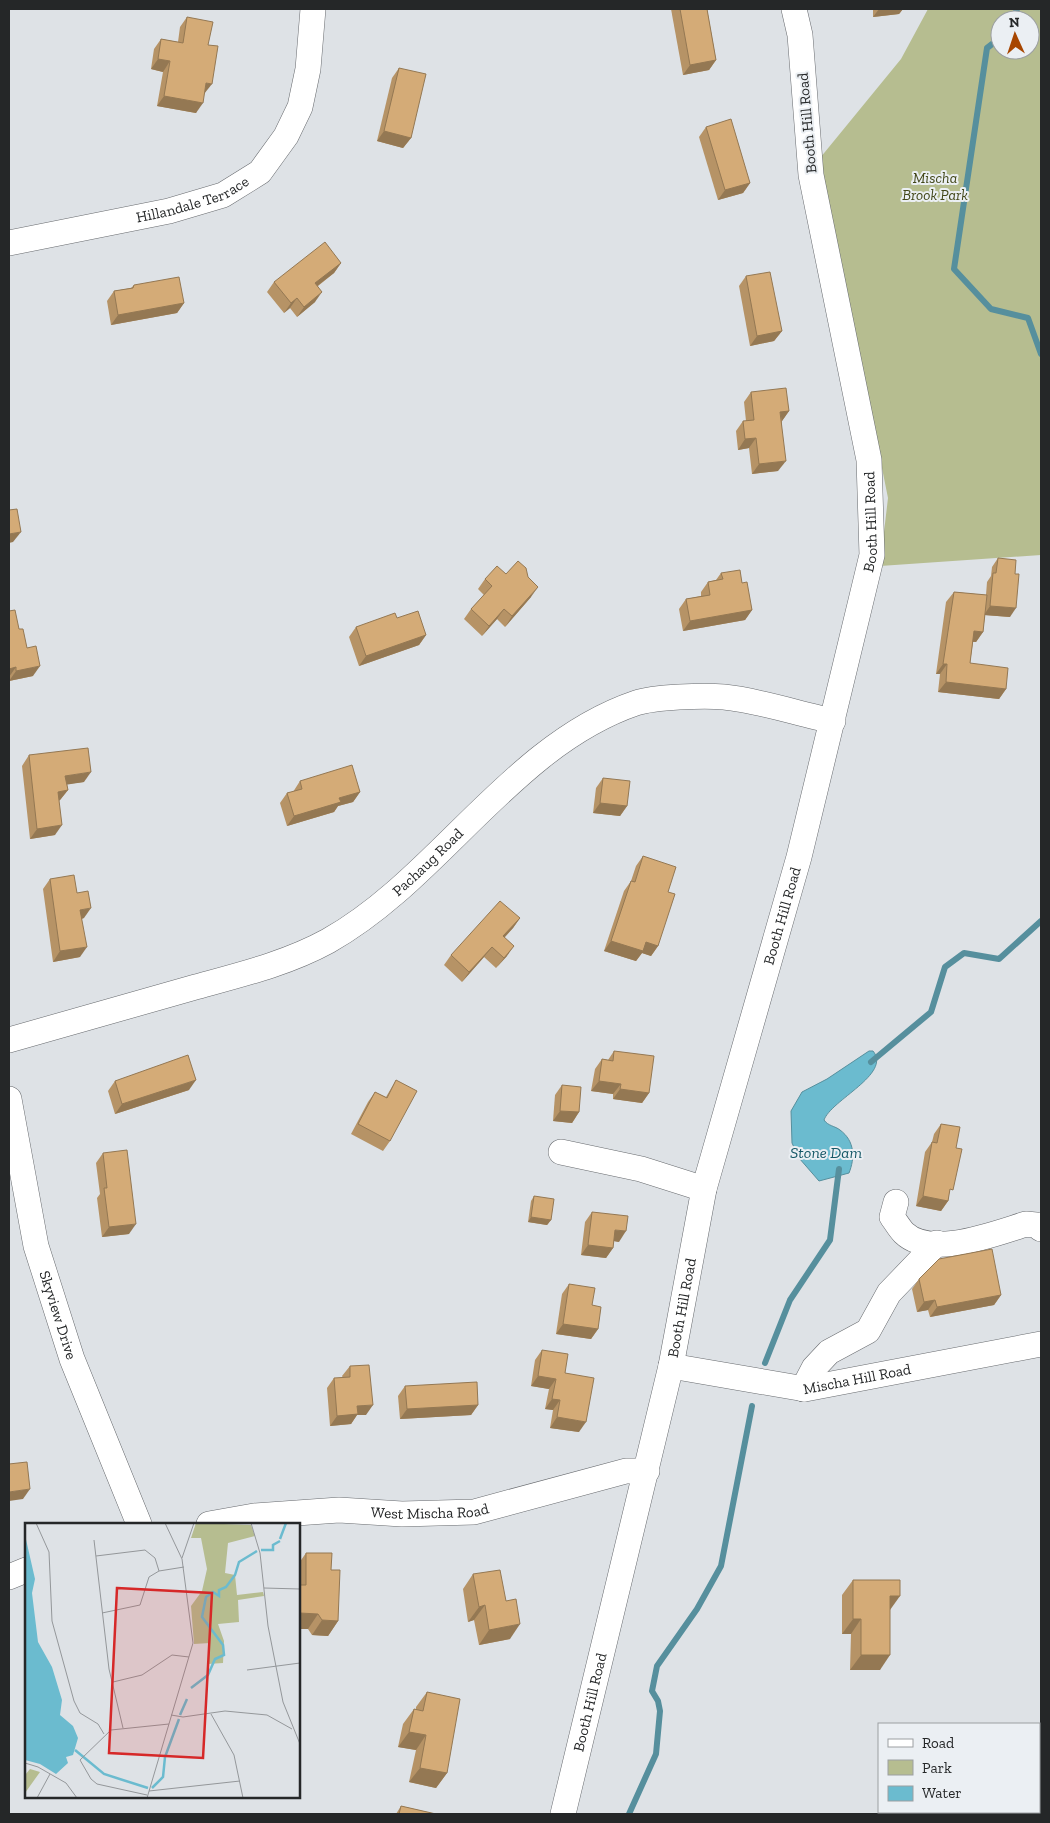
<svg xmlns="http://www.w3.org/2000/svg" width="1050" height="1823" viewBox="0 0 1050 1823" font-family="'Zilla Slab',serif">
	<rect width="100%" height="100%" fill="#dee2e6"/>
	<path fill="#b6bd90" fill-rule="evenodd" d="M928,9H1041V555L880,566L888,498L820,158L901,59ZM1000,20H1030V50H1000Z"/>
	<path fill="#6bbbcf" stroke="#568f9d" d="M869,1051H873C892,1074 831,1100 824,1120C828,1126 835,1126 840,1130C855,1141 855,1158 849,1173L819,1181L799,1158L792,1143L791,1111L802,1092L827,1079Z"/>
	<g fill="none" stroke-linecap="round" stroke-linejoin="round">
		<g stroke="#568f9d" stroke-width="6">
			<polyline points="1013,20 1017,9"/>
			<polyline points="1000,38 987,48 954,269 991,309 1028,318 1041,354"/>
			<polyline points="871,1062 931,1012 945,967 964,953 999,959 1041,921"/>
			<polyline points="765,1363 790,1300 830,1240 839,1169"/>
			<polyline points="629,1814 656,1754 660,1711 658,1701 652,1691 657,1666 697,1609 721,1566 752,1406"/>
		</g>
		<g stroke="#686b6f" stroke-width="26">
			<g id="minor">
				<path id="s1" d="M9,243L169,211L223,195L260,172L286,136L300,107L308,69L313,9"/>
				<path id="s2" d="M9,1040C70,1023 131,1005 192,988C239,975 286,964 328,941C439,879 512,745 636,703C654,697 704,695 724,697C757,700 799,714 833,721"/>
				<path id="s3" d="M9,1099L36,1246L72,1359L139,1524"/>
				<polyline points="561,1152 641,1169 704,1189"/>
				<path d="M896,1202L892,1217C896,1222 899,1228 904,1233C931,1259 996,1233 1026,1224L1036,1225L1041,1229"/>
				<path id="s4" d="M671,1366L805,1389L1041,1344"/>
				<polyline points="803,1389 814,1368 829,1352 868,1331 889,1293 937,1243"/>
				<path id="s5" d="M209,1524L254,1516L339,1510L402,1514L474,1512L626,1471H647"/>
				<polyline points="9,1577 26,1570"/>
				<path id="s6" d="M563,1814L671,1366L704,1189L799,857L872,555L869,460L811,175L800,35L794,9"/>
			</g>
		</g>
		<use href="#minor" stroke="#fff" stroke-width="25"/>
	</g>
	<g fill="#b69366">
		<polygon points="671,9 707,9 716,60 709,70 683,75"/>
		<polygon points="873,9 903,9 899,14 873,17"/>
		<polygon points="187,17 208,45 204,94 196,113 157,106 163,72 151,69 154,49 161,39 178,42 180,27"/>
		<polygon points="399,68 411,138 403,148 377,141 392,78"/>
		<polygon points="706,127 750,183 743,193 718,200 699,137"/>
		<polygon points="341,263 334,273 318,286 315,302 297,317 290,308 284,313 267,292 274,282"/>
		<polygon points="746,276 782,331 774,341 750,346 739,286"/>
		<polygon points="134,285 184,303 177,313 111,325 107,301 114,291 131,288"/>
		<polygon points="751,392 789,411 782,421 778,471 752,474 749,448 738,450 736,431 743,421 746,421 744,402"/>
		<polygon points="998,558 1010,617 985,615 983,632 976,642 973,642 970,663 1006,689 999,699 938,692 940,674 936,674 946,602 954,592 986,595 987,582 991,576 992,567"/>
		<polygon points="721,573 742,583 752,610 745,620 683,631 679,609 686,599 701,596 701,592 708,582 716,580"/>
		<polygon points="506,574 528,577 531,597 505,627 497,619 482,636 464,619 471,609 484,595 478,589 485,579"/>
		<polygon points="9,611 19,629 33,676 9,681"/>
		<polygon points="397,618 426,635 419,645 359,666 349,637 356,627"/>
		<polygon points="29,755 84,782 67,784 68,790 60,800 59,801 55,835 30,839 22,766"/>
		<polygon points="603,778 627,806 620,816 593,813 596,788"/>
		<polygon points="300,781 360,792 353,802 338,806 334,812 287,826 280,803 287,793 293,792"/>
		<polygon points="643,856 668,892 658,946 651,956 642,953 636,961 604,951 624,891 631,881 636,866"/>
		<polygon points="50,879 77,893 84,918 82,919 80,957 53,962 43,889"/>
		<polygon points="520,918 513,928 505,937 507,956 496,968 484,957 462,982 444,965 451,955"/>
		<polygon points="614,1051 649,1093 642,1103 613,1099 613,1094 591,1091 595,1069 602,1059 608,1060"/>
		<polygon points="396,1080 390,1141 383,1151 351,1134 368,1102 375,1092 386,1097"/>
		<polygon points="115,1081 189,1090 115,1114 108,1091"/>
		<polygon points="562,1085 579,1112 572,1123 553,1121 555,1095"/>
		<polygon points="941,1124 956,1148 948,1201 941,1211 916,1206 925,1152 932,1142 934,1134"/>
		<polygon points="103,1153 129,1234 102,1237 97,1198 100,1194 96,1163"/>
		<polygon points="534,1196 551,1220 547,1225 528,1222 531,1201"/>
		<polygon points="592,1212 619,1242 614,1241 613,1248 606,1258 581,1255 585,1222"/>
		<polygon points="919,1279 1001,1295 994,1305 930,1317 928,1310 917,1312 912,1289"/>
		<polygon points="569,1284 592,1305 598,1329 591,1339 556,1334 562,1294"/>
		<polygon points="542,1350 565,1373 579,1432 550,1428 553,1410 545,1409 549,1389 531,1386 535,1360"/>
		<polygon points="350,1366 366,1415 357,1415 351,1424 330,1426 327,1388 334,1378 343,1378 342,1376"/>
		<polygon points="405,1386 478,1405 471,1415 400,1419 398,1396"/>
		<polygon points="306,1553 331,1570 338,1621 328,1636 312,1635 308,1629 299,1629 299,1563"/>
		<polygon points="473,1574 506,1601 510,1639 479,1645 474,1620 468,1622 463,1589"/>
		<polygon points="853,1580 890,1610 880,1670 850,1670 851,1634 842,1634 842,1595"/>
		<polygon points="427,1692 447,1773 436,1788 409,1782 416,1750 398,1747 403,1724 414,1709 416,1709 416,1707"/>
		<polygon points="401,1806 436,1814 396,1814"/>
	</g>
	<g fill="#947853">
		<polygon points="879,9 903,9 899,14 873,17"/>
		<polygon points="158,59 170,61 163,72 151,69"/>
		<polygon points="716,60 709,70 683,75 690,65"/>
		<polygon points="206,83 212,84 204,94"/>
		<polygon points="164,96 203,103 196,113 157,106"/>
		<polygon points="384,131 411,138 403,148 377,141"/>
		<polygon points="750,183 743,193 718,200 725,190"/>
		<polygon points="341,263 334,273 308,293 315,283"/>
		<polygon points="322,292 315,302 297,317 304,307"/>
		<polygon points="297,298 290,308 284,313 291,303"/>
		<polygon points="184,303 177,313 111,325 118,315"/>
		<polygon points="782,331 774,341 750,346 757,336"/>
		<polygon points="789,411 782,421 780,412"/>
		<polygon points="756,438 749,448 738,450 745,439"/>
		<polygon points="786,461 778,471 752,474 759,464"/>
		<polygon points="21,532 13,542 9,543 9,534"/>
		<polygon points="538,587 531,597 505,627 512,616"/>
		<polygon points="990,606 1016,608 1010,617 984,615"/>
		<polygon points="504,609 497,619 482,636 489,626"/>
		<polygon points="752,610 745,620 683,631 690,621"/>
		<polygon points="974,631 983,632 976,642 967,641"/>
		<polygon points="426,635 419,645 359,666 366,656"/>
		<polygon points="943,664 947,664 940,674 936,674"/>
		<polygon points="40,666 33,676 9,681 16,671"/>
		<polygon points="16,667 9,677 9,669"/>
		<polygon points="946,682 1006,689 999,699 938,692"/>
		<polygon points="91,772 84,782 58,786 65,776"/>
		<polygon points="68,790 60,800 51,802 58,792"/>
		<polygon points="360,792 353,802 338,806 334,812 287,826 294,816 339,798"/>
		<polygon points="600,803 627,806 620,816 593,813"/>
		<polygon points="62,825 55,835 30,839 37,829"/>
		<polygon points="91,908 84,918 73,920 80,910"/>
		<polygon points="520,918 513,928 496,946 503,936"/>
		<polygon points="611,941 646,942 658,946 651,956 642,953 636,961 604,951"/>
		<polygon points="514,946 507,956 496,968 504,958"/>
		<polygon points="87,947 80,957 53,962 60,951"/>
		<polygon points="492,947 484,957 462,982 469,972"/>
		<polygon points="196,1080 189,1090 115,1114 122,1104"/>
		<polygon points="599,1081 621,1084 613,1094 591,1091"/>
		<polygon points="620,1089 649,1093 642,1103 613,1099"/>
		<polygon points="560,1111 579,1112 572,1123 553,1121"/>
		<polygon points="923,1196 948,1201 941,1211 916,1206"/>
		<polygon points="531,1217 551,1220 547,1225 528,1222"/>
		<polygon points="136,1224 129,1234 102,1237 109,1227"/>
		<polygon points="615,1230 626,1231 619,1242 608,1240"/>
		<polygon points="588,1245 613,1248 606,1258 581,1255"/>
		<polygon points="1001,1295 994,1305 930,1317 937,1307"/>
		<polygon points="935,1300 928,1310 917,1312 924,1302"/>
		<polygon points="563,1324 598,1329 591,1339 556,1334"/>
		<polygon points="538,1376 556,1379 549,1389 531,1386"/>
		<polygon points="552,1399 560,1400 553,1410 545,1409"/>
		<polygon points="373,1405 366,1415 357,1415 351,1424 330,1426 337,1416 357,1406"/>
		<polygon points="478,1405 471,1415 400,1419 407,1409"/>
		<polygon points="557,1417 586,1422 579,1432 550,1428"/>
		<polygon points="30,1489 23,1499 9,1501 9,1492"/>
		<polygon points="890,1596 900,1596 890,1610"/>
		<polygon points="485,1605 474,1620 468,1622 479,1607"/>
		<polygon points="300,1613 318,1614 308,1629 299,1629 299,1615"/>
		<polygon points="853,1619 861,1619 851,1634 842,1634"/>
		<polygon points="322,1620 338,1621 328,1636 312,1635"/>
		<polygon points="520,1624 510,1639 479,1645 489,1630"/>
		<polygon points="861,1655 890,1655 880,1670 850,1670"/>
		<polygon points="409,1732 426,1735 416,1750 398,1747"/>
		<polygon points="420,1768 447,1773 436,1788 409,1782"/>
	</g>
	<g fill="#d4ab77" stroke="#947853">
		<polygon points="680,9 707,9 716,60 690,65"/>
		<polygon points="187,17 213,22 208,45 218,46 212,84 206,83 203,103 164,96 170,61 158,59 161,39 183,43"/>
		<polygon points="399,68 426,74 411,138 384,131"/>
		<polygon points="731,119 750,183 725,190 706,127"/>
		<polygon points="325,242 341,263 315,283 322,292 304,307 297,298 291,303 274,282"/>
		<polygon points="770,272 782,331 757,336 746,276"/>
		<polygon points="179,277 184,303 118,315 114,291 133,288 134,285"/>
		<polygon points="786,388 789,411 780,412 786,461 759,464 756,438 745,439 743,421 754,420 751,392"/>
		<polygon points="17,509 21,532 9,534 9,510"/>
		<polygon points="998,558 1016,560 1015,574 1019,574 1016,608 990,606 993,573 996,573"/>
		<polygon points="518,561 526,568 528,577 538,587 512,616 504,609 489,626 471,609 492,586 485,579 497,566 506,574"/>
		<polygon points="740,570 742,583 747,582 752,610 690,621 686,599 710,595 708,582 723,579 721,573"/>
		<polygon points="954,592 987,595 983,632 974,631 970,663 1008,668 1006,689 946,682 947,664 943,664"/>
		<polygon points="15,610 19,629 23,629 27,648 36,646 40,666 16,671 16,667 9,669 9,611"/>
		<polygon points="418,611 426,635 366,656 356,627 395,613 397,618"/>
		<polygon points="88,748 91,772 65,776 68,790 58,792 62,825 37,829 29,755"/>
		<polygon points="352,765 360,792 339,798 341,802 294,816 287,793 302,789 300,781"/>
		<polygon points="603,778 630,781 627,806 600,803"/>
		<polygon points="643,856 676,867 668,892 675,894 658,946 646,942 643,951 611,941 631,881 635,882"/>
		<polygon points="74,875 77,893 88,891 91,908 80,910 87,947 60,951 50,879"/>
		<polygon points="500,901 520,918 503,936 514,946 504,958 492,947 469,972 451,955"/>
		<polygon points="614,1051 654,1056 649,1093 620,1089 621,1084 599,1081 602,1059 613,1061"/>
		<polygon points="188,1055 196,1080 122,1104 115,1081"/>
		<polygon points="396,1080 417,1091 390,1141 358,1124 375,1092 387,1098"/>
		<polygon points="562,1085 581,1087 579,1112 560,1111"/>
		<polygon points="941,1124 960,1127 956,1148 962,1149 953,1190 950,1189 948,1201 923,1196 932,1142 937,1143"/>
		<polygon points="127,1150 136,1224 109,1227 104,1188 107,1188 103,1153"/>
		<polygon points="534,1196 554,1199 551,1220 531,1217"/>
		<polygon points="592,1212 628,1216 626,1231 615,1230 613,1248 588,1245"/>
		<polygon points="992,1249 1001,1295 937,1307 935,1300 924,1302 919,1279 939,1259"/>
		<polygon points="569,1284 595,1288 592,1305 601,1307 598,1329 563,1324"/>
		<polygon points="542,1350 568,1354 565,1373 594,1378 586,1422 557,1417 560,1400 552,1399 556,1379 538,1376"/>
		<polygon points="369,1365 373,1405 357,1406 358,1414 337,1416 334,1378 350,1377 350,1366"/>
		<polygon points="477,1382 478,1405 407,1409 405,1386"/>
		<polygon points="27,1462 30,1489 9,1492 9,1464"/>
		<polygon points="306,1553 332,1553 331,1570 340,1570 338,1621 322,1620 318,1614 300,1613 300,1585 306,1585"/>
		<polygon points="500,1570 506,1601 516,1599 520,1624 489,1630 485,1605 479,1607 473,1574"/>
		<polygon points="853,1580 900,1580 900,1596 890,1596 890,1655 861,1655 861,1619 853,1619"/>
		<polygon points="427,1692 460,1699 447,1773 420,1768 426,1735 409,1732 414,1709 423,1711"/>
		<polygon points="401,1806 436,1814 399,1814"/>
	</g>
	<g text-anchor="middle" stroke-width="4" stroke-linejoin="round" paint-order="stroke">
		<g font-size="15" fill="#252728" stroke="#ebeff3">
			<text transform="translate(807 123) rotate(-95)" y="5">Booth Hill Road</text>
			<text dy="5" stroke="none"><textPath href="#s1" startOffset="189">Hillandale Terrace</textPath></text>
			<text dy="5" stroke="none"><textPath href="#s6" startOffset="1330">Booth Hill Road</textPath></text>
			<text dy="5" stroke="none"><textPath href="#s2" startOffset="462">Pachaug Road</textPath></text>
			<text dy="5" stroke="none"><textPath href="#s6" startOffset="925">Booth Hill Road</textPath></text>
			<text dy="5" stroke="none"><textPath href="#s6" startOffset="520">Booth Hill Road</textPath></text>
			<text dy="5" stroke="none"><textPath href="#s3" startOffset="222">Skyview Drive</textPath></text>
			<text dy="5" stroke="none"><textPath href="#s4" startOffset="189">Mischa Hill Road</textPath></text>
			<text dy="5" stroke="none"><textPath href="#s5" startOffset="222">West Mischa Road</textPath></text>
			<text dy="5" stroke="none"><textPath href="#s6" startOffset="115">Booth Hill Road</textPath></text>
		</g>
		<g font-size="15" font-style="italic" fill="#424719" stroke="#ebeff3">
			<text x="935" y="183">Mischa<tspan x="935" dy="17">Brook Park</tspan></text>
		</g>
		<g font-size="16" font-style="italic" fill="#145766" stroke="#ebeff3">
			<text x="826" y="1158">Stone Dam</text>
		</g>
	</g>
	<g transform="translate(25 1523)">
		<rect width="275" height="275" fill="#dee2e6"/>
		<path d="M171,0L226,2L230,13L203,20L200,50L210,52L212,72L238,69L239,73L213,77L214,99L193,101L199,118L198,140L183,141L185,120L169,121L166,83L177,68L182,46L176,15H166ZM5,246L15,249L0,270V252Z" fill="#b6bd90"/>
		<path d="M0,12L10,56L7,70L13,119L27,144L37,177L35,192L48,203L53,215L48,232L41,234L43,240L31,251L15,241L0,237Z" fill="#6bbbcf"/>
		<path fill="none" stroke="#6bbbcf" stroke-width="2.5" d="M255,16L261,0M236,27H248V22L255,18M166,165L183,152L190,136L199,132L198,122L177,94L181,74L188,69L194,73V67L201,64L210,52L214,39L232,28M155,192L162,176M50,227L79,251L123,265M127,265L138,254L140,234L154,196"/>
		<path fill="none" stroke="#94979a" stroke-width="1" d="M11,0L24,29L27,98L49,178L55,190L73,201L79,211M226,0L235,30L243,103L258,179L275,221M69,17L84,146L98,205M71,33L120,27L130,35L134,48M157,35L169,0M239,65L275,66M77,90L115,82L124,54L134,48L159,44M222,147L275,140M88,159L117,152L147,132L164,134M186,191L209,232L218,275M146,192L158,194L200,188L242,192L267,206M0,240L13,244L41,260L52,275M124,268L215,258M122,272L72,261L66,256L55,237L86,207L144,201M12,275L25,251M122,275L168,120L157,36L140,0"/>
		<path fill="#d62828" fill-opacity="0.15" stroke="#d62828" stroke-width="2.5" d="M92,65L187,70L178,235L84,230Z"/>
		<rect width="275" height="275" fill="none" stroke="#252728" stroke-width="2.5"/>
	</g>
	<rect width="1050" height="1823" fill="none" stroke="#252728" stroke-width="20"/>
	<rect x="878" y="1723" width="162" height="90" fill="#ebeff3" stroke="#9c9fa2"/>
	<rect x="888" y="1739" width="25" height="8" fill="#ffffff" stroke="#9c9fa2"/>
	<text x="922" y="1748" font-size="15" fill="#252728">Road</text>
	<rect x="888" y="1760" width="25" height="15" fill="#b6bd90" stroke="#9c9fa2"/>
	<text x="922" y="1773" font-size="15" fill="#252728">Park</text>
	<rect x="888" y="1786" width="25" height="15" fill="#6bbbcf" stroke="#9c9fa2"/>
	<text x="922" y="1798" font-size="15" fill="#252728">Water</text>
	<g transform="translate(1015 35) rotate(357)"><circle r="24" fill="#ebeff3" stroke="#9c9fa2"/>
	<path d="M0-4L9 19L0 12L-9 19Z" fill="#a74600"/>
	<text y="-8" font-size="14" font-weight="bold" text-anchor="middle" fill="#252728">N</text>
	</g>
</svg>
